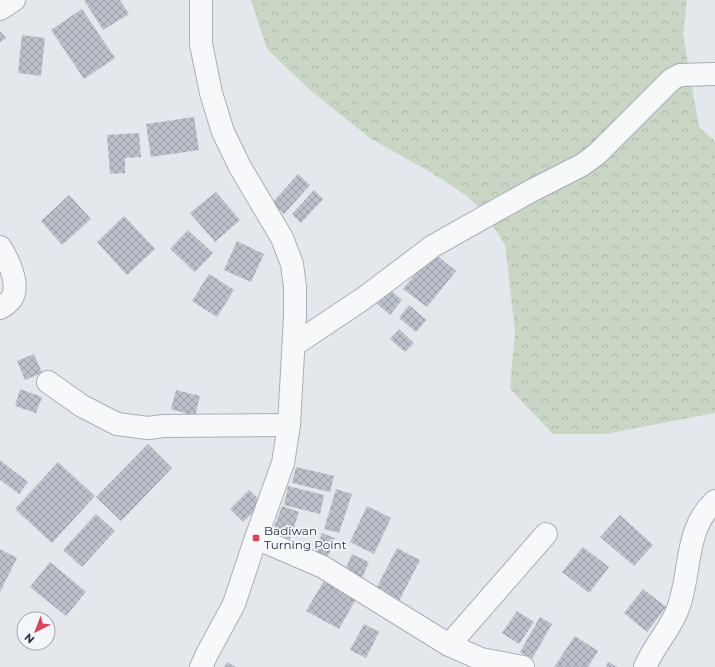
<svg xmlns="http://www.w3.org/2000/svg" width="715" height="667" viewBox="0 0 715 667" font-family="Montserrat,sans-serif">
	<defs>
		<pattern id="forest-crowns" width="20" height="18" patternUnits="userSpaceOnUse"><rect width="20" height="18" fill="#c9d6c5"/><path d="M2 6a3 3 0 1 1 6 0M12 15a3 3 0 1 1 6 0" fill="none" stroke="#adb8ab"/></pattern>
		<pattern id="building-cross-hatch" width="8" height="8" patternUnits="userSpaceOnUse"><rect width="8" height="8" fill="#bbc0ca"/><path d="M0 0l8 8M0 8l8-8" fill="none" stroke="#989da6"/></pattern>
	</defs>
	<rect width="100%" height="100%" fill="#e4e7ec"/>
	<polygon fill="url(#forest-crowns)" points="251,0 687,0 683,35 699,127 715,141 715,413 605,434 553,434 510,389 515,330 505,245 485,213 468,197 437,176 370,138 310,90 267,49"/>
	<g fill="url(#building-cross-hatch)">
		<polygon points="84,0 120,0 129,14 103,30"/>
		<polygon points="82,9 115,58 84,79 51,30"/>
		<polygon points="0,31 6,38 0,42"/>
		<polygon points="22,35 45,38 41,76 18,73"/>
		<polygon points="194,117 199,150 151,157 146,124"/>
		<polygon points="139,133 141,157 125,158 125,173 110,174 107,135"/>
		<polygon points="298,174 310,185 284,214 272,203"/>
		<polygon points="314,190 323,199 301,223 292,214"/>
		<polygon points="216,192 240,220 215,242 190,213"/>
		<polygon points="69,195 91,219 62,245 41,221"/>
		<polygon points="124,216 155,249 127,275 97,242"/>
		<polygon points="188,230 213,253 195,272 170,249"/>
		<polygon points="237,241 264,254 251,282 224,270"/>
		<polygon points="433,252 456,271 427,307 403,289"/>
		<polygon points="209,274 234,290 217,317 192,301"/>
		<polygon points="389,289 402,300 390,315 376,303"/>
		<polygon points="409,305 426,320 416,332 399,318"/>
		<polygon points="399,329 414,343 405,352 390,339"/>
		<polygon points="34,354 42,373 25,380 17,361"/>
		<polygon points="20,389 42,397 36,413 15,406"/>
		<polygon points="176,390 200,396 195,416 171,409"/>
		<polygon points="148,444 172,468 121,521 96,497"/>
		<polygon points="0,460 28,482 19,494 0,480"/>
		<polygon points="58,462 95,496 52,543 15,509"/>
		<polygon points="296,467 334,476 330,492 292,483"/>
		<polygon points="288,486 324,495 320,514 284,505"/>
		<polygon points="336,489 352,494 339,533 324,529"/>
		<polygon points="249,490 263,503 243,522 230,509"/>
		<polygon points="282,506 299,512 290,539 272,533"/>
		<polygon points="367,506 391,518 374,554 350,542"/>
		<polygon points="96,514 115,531 82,567 63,550"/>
		<polygon points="620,515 653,545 634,566 600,537"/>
		<polygon points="322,533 335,538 327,559 314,554"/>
		<polygon points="583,547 609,567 589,593 562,572"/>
		<polygon points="397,548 420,560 397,605 374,593"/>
		<polygon points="0,549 17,558 0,592"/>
		<polygon points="352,554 369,562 362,578 345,570"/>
		<polygon points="50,562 86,592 66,616 30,587"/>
		<polygon points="324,581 356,599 339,629 306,611"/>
		<polygon points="643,589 666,607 647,632 624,613"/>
		<polygon points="517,611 534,622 519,644 502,633"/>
		<polygon points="540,617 552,624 532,659 520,652"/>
		<polygon points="364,624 379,632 366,658 350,650"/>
		<polygon points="575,636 598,651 588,667 554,667"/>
		<polygon points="227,662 236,667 224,667"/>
		<polygon points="608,662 618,667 606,667"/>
	</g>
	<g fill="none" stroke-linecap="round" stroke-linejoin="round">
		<g stroke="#a9aeb7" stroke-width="24">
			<g id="minor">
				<polyline points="201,0 201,44 211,93 223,132 240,167 282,238 292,264 295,287 295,317 289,425 283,463 256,538 234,604 207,654 201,667"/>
				<polyline points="0,9 14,0"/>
				<path d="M0,247C8,259 20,284 12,298C9,302 4,306 0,308"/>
				<polyline points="294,345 364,298 433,246 529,192 582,165 597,154 672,79 680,75 715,74"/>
				<polyline points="48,382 82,406 117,424 148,428 164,426 289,425"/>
				<polyline points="256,538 323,567 449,645 481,659 523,667"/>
				<polyline points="449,645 546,534"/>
				<path d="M645,667C653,647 669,631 677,611C692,575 683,530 715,501"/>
			</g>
		</g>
		<use href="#minor" stroke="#f7f8fa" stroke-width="22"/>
	</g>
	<rect fill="#d1495b" stroke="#f4f6f9" stroke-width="1.5" x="252" y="534" width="8" height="8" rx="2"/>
	<g text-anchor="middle" stroke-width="3.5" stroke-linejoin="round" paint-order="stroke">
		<g font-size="12" fill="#2b3445" stroke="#f4f6f9" text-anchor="start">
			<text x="264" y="535">Badiwan<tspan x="264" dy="14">Turning Point</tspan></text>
		</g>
	</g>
	<g transform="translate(36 631) rotate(222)"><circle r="19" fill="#f4f6f9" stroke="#a4a8b1"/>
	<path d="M0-3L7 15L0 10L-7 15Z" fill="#d1495b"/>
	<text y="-6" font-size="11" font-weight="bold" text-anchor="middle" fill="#2b3445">N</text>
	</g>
</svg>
